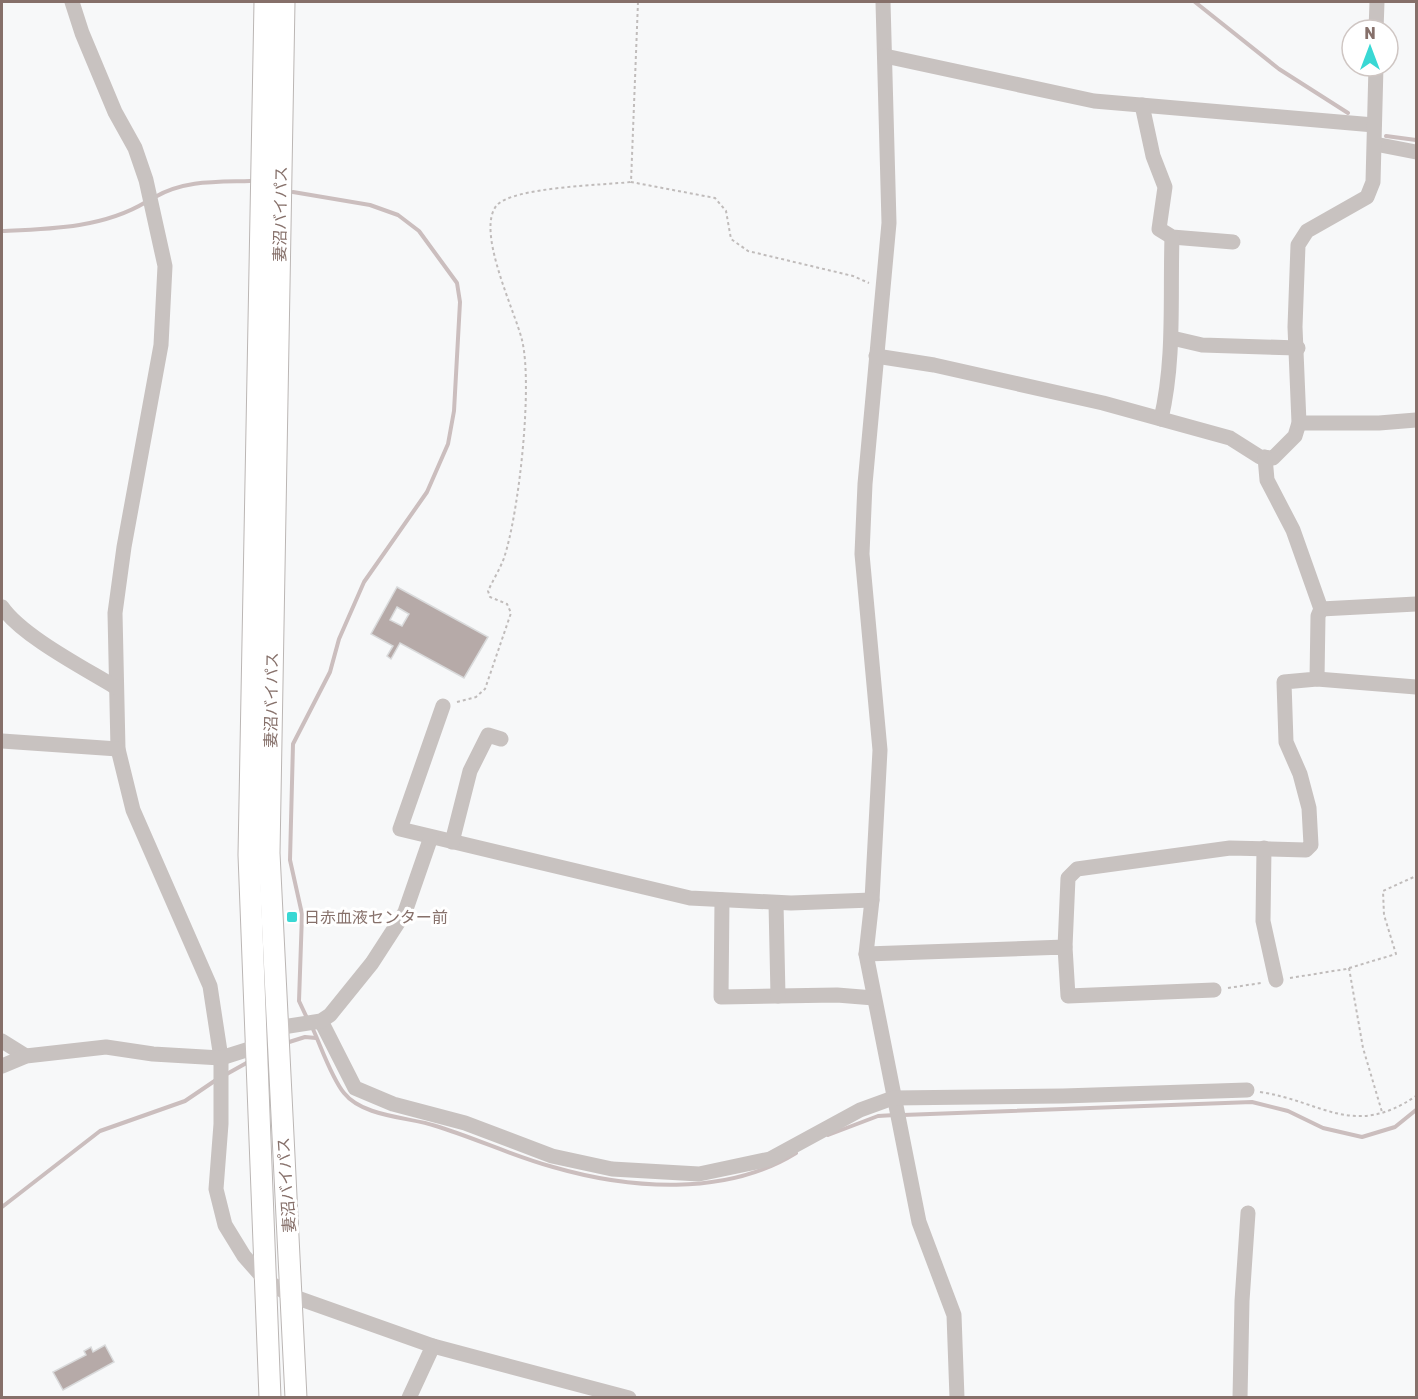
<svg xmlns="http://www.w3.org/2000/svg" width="1418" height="1399" viewBox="0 0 1418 1399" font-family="Rubik,'Noto Sans JP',sans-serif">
	<rect width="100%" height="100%" fill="#f7f8f9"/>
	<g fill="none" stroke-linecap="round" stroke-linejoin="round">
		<g stroke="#cbbebe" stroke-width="4">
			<polyline points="1195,2 1279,69 1348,113"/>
			<polyline points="1386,136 1416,140"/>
			<polyline points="293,192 370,205 398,215 419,231 457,283 460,302 454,411 448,444 427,492 364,582 339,639 330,672 293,744 290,860 302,914 299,1001 307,1018"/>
			<path d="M155,197C185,180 216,182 250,181"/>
			<path d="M2,231C50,229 103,228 146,202"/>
			<path d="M312,1027C321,1046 331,1077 344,1093C363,1117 409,1117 436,1126C475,1138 513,1156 553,1167C629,1189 725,1197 796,1153"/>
			<polyline points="286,1043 305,1037 316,1038"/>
			<polyline points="225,1075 250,1061"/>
			<polyline points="903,1115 1252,1102 1288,1111 1323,1128 1362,1137 1395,1127 1416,1110"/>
			<polyline points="828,1135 878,1116 895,1115"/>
			<polyline points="2,1207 100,1131 185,1101 216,1080"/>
		</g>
	</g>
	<g fill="#b6aaa8" stroke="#d9dadb" stroke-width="1.5" fill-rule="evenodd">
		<path d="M397,587L488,637L464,678L400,643L391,659L387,656L393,646L371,634ZM397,607L409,614L402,626L390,620Z"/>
		<polygon points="105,1345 114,1362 63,1390 53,1372 86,1355 84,1351 91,1347 93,1352"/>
	</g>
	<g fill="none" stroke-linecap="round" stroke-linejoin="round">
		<g stroke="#bbb6b4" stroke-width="23">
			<g id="highway">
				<polyline points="265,2 249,855 270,1398"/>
				<polyline points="284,2 269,853 296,1398"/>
			</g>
		</g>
		<g stroke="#c0bcbb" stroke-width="2" stroke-dasharray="3 3" stroke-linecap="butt">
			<polyline points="638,2 631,182 715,198 726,211 731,239 748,251 853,276 869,283"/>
			<path d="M457,702L476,697L485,689L511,613L507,604L490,597L488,591C493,580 500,569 504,558C519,513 533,385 522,340C515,311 475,230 497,205C514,187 604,185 631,182"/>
			<polyline points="1349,968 1363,1048 1382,1112"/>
			<polyline points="1290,978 1346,969 1396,954 1384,915 1383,891 1416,876"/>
			<polyline points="1228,988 1261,983"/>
			<path d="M1260,1092C1322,1101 1353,1139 1416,1096"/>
		</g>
		<g stroke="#c8c2c0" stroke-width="15">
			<polyline points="72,2 82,33 115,112 135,148 146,180 165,266 161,345 124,547 115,613 118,749 133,810 210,986 221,1058 221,1124 216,1189 225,1225 244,1256 265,1280 292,1296 433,1346 629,1398"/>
			<polyline points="883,2 889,223 865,484 862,554 880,750 872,900 866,954 919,1222 954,1315 957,1398"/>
			<polyline points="1376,30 1377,2"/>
			<polyline points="885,56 1094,101 1374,125"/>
			<polyline points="1142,105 1153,156 1165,187 1159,229 1172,237 1233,242"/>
			<polyline points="1375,144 1416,152"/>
			<polyline points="1172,338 1202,345 1298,348"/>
			<polyline points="876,356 934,365 1103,403 1230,438 1260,457 1273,458 1295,436 1299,423 1295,327 1298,245 1307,231 1367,197 1373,182 1376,66"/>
			<path d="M1161,419C1175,359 1170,298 1172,237"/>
			<polyline points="1299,423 1379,423 1416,420"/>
			<path d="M2,607C22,636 84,668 115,687"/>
			<polyline points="1321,609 1416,604"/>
			<polyline points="1317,679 1416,687"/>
			<polyline points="443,706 400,829 690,898 791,903 872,900"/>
			<polyline points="2,741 118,749"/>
			<polyline points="452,842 470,771 488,735 501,739"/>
			<polyline points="1264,848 1263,921 1276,980"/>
			<polyline points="722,900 721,997 837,995 874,998"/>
			<polyline points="776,903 778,996"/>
			<polyline points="1065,947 1068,878 1077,869 1230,848 1306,850 1311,845 1309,808 1300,774 1286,742 1284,682 1317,679 1318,616 1321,609 1293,530 1267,480 1265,457"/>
			<polyline points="866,954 1065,947 1068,996 1214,990"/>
			<polyline points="321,1021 355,1088 393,1104 465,1123 552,1156 612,1169 699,1174 770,1159 860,1110 893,1098 1063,1096 1247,1090"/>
			<polyline points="276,1028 321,1021 330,1015 372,963 405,912 431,837"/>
			<polyline points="2,1041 26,1056"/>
			<polyline points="2,1066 26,1056 106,1047 153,1054 221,1058 256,1047"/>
			<polyline points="409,1398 433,1346"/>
			<polyline points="1240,1398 1242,1301 1248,1213"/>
		</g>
		<use href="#highway" stroke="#fff" stroke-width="21"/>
	</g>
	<rect fill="#39d8d4" stroke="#fff" stroke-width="2" x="286" y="911" width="12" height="12" rx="3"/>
	<g text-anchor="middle" stroke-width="6" stroke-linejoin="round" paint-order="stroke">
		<g font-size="16" fill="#86706a" stroke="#fff">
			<text transform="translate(280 214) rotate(-89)" y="6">妻沼バイパス</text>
			<text transform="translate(271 700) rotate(-89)" y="6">妻沼バイパス</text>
			<text transform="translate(286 1185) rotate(-94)" y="6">妻沼バイパス</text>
		</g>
		<g font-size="16" fill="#86706a" stroke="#fff" text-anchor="start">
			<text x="304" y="923">日赤血液センター前</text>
		</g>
	</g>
	<rect width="1418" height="1399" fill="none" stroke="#86706a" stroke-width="6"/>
	<g transform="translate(1370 48)"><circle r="28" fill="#ffffff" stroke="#cfc6c3" stroke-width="1.5"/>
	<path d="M0-4.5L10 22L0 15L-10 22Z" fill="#39d8d4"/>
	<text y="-9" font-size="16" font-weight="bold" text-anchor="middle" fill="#86706a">N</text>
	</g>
</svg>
